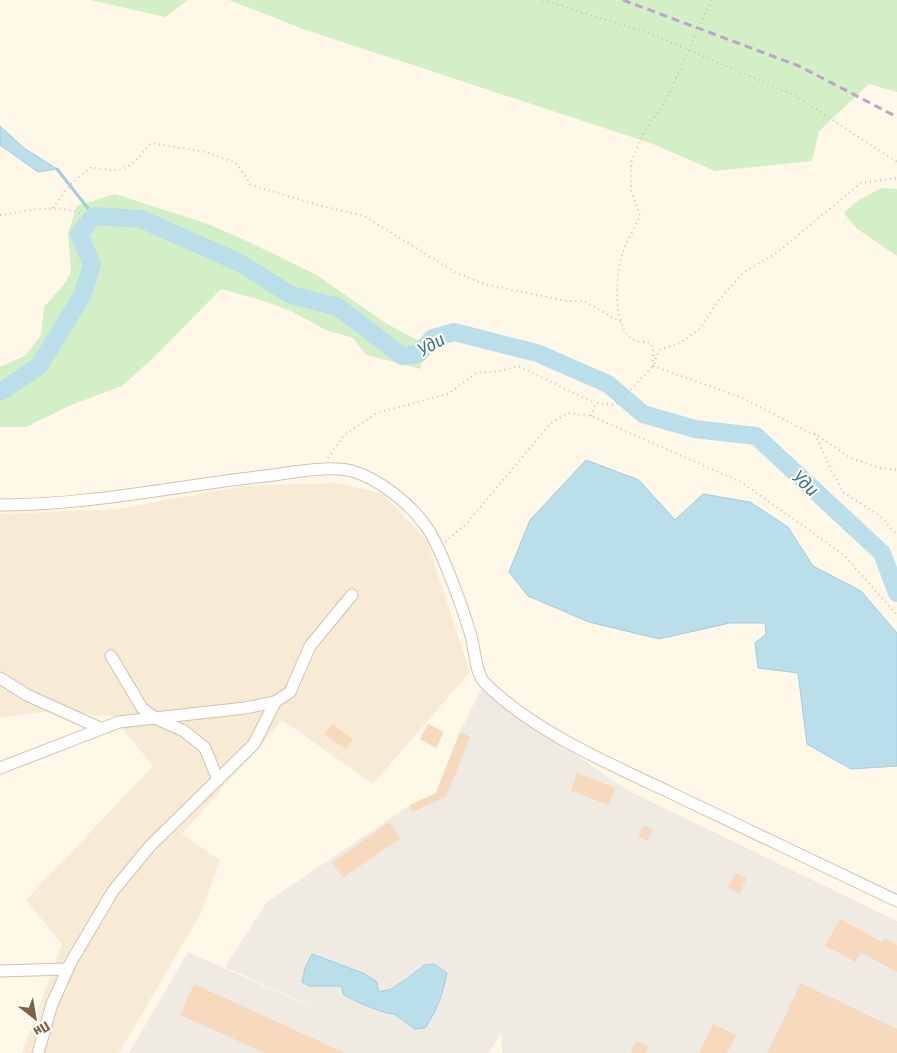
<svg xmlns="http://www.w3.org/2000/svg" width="897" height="1053" viewBox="0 0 897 1053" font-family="'Fira Sans Condensed',sans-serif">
	<rect width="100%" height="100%" fill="#fff8e9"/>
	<polygon fill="#f7ebd6" points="337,483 382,493 427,541 470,672 373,784 282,720 182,834 220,860 200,915 119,1053 22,1053 62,944 26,900 153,766 112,716 42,712 0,718 0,514 118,509 242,486"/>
	<polygon fill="#efeae2" points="481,689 627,790 897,921 897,1053 502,1053 501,1033 488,1053 129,1053 188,952 349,1024 225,967 267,902 410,805 436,793 460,732"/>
	<g fill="#d2efc5">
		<polygon points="91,0 188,0 165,17"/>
		<polygon points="229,0 897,0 897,92 869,84 819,131 812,161 715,171 653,144 303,29"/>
		<polygon points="882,188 897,189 897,256 856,228 844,213 857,201"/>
		<polygon points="115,194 208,224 251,243 315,274 387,324 419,341 421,369 366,355 353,338 326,330 293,312 264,301 221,289 152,359 122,386 71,405 26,427 0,427 0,367 25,356 41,335 44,307 65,283 71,272 68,233 77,206"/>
	</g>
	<g fill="#badfeb" stroke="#9fcede">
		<polygon points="0,126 24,148 57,169 38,172 0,145"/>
		<polygon points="586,460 639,480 675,520 703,494 750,502 788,527 813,566 861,591 897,633 897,766 851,769 807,744 798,673 758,668 755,643 766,634 765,623 730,623 659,639 589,622 528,596 509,572 530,520"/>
		<path d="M312,954L363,973L376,981L379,992L391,989L408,978L424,965L434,964L447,973C443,993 437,1011 425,1028L415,1029L394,1014C384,1014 351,1000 343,994L342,986H309L302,982L305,968Z"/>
	</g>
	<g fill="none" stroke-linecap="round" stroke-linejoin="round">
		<polyline stroke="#9fcede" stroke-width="3" points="57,169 94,216"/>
		<polyline stroke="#badfeb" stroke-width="18" points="0,392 39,366 82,296 92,265 79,234 94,216 141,219 240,263 291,295 338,307 402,356 418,354 433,338 454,332 537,353 608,384 643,414 695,429 756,436 882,553 897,593"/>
	</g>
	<g fill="#f7dabd">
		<polygon points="332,724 353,739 346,749 324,734"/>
		<polygon points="428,724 444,732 436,748 420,739"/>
		<polygon points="460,732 470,737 446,797 412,812 410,805 436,793"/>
		<polygon points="577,773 615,788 609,805 571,791"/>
		<polygon points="389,822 400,838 343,878 332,863"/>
		<polygon points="643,825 653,829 648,841 638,836"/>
		<polygon points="735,873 747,878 739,894 728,888"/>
		<polygon points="840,919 882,942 884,938 897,945 897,972 861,953 856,962 825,946"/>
		<polygon points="801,983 897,1029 897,1053 767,1053"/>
		<polygon points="194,984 345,1053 265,1053 180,1015"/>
		<polygon points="713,1024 736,1035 727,1053 699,1053"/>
		<polygon points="636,1041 649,1047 645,1053 631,1053"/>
	</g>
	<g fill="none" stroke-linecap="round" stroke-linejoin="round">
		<g stroke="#d3c1ac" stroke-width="13">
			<g id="street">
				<path d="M0,505C90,505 176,486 265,476C292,473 325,465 352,471C378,478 410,504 425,525C441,546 463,609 471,636C475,649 475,672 484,682C532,731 610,764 671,793C746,829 822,865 897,901"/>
				<polyline points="111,656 142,708 155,718 184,731 205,748 218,780"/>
				<polyline points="0,678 27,695 100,728"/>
				<polyline points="0,768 119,722 245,708 275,702 290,692 310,646 352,595"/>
				<polyline points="0,971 67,969"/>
				<polyline points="38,1053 52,1004 71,962 113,891 150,846 254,744 275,702"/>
			</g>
		</g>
		<g stroke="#ddbd9f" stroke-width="2" stroke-dasharray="1 4" stroke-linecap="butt">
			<polyline points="543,0 654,35 796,96 897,162"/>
			<path d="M53,208L70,185L91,167C127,174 128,170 151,143L206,152L236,163L251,185L318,205L364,216L455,272L484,284L566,301H584L622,323"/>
			<path d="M0,215C28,211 59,202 85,216"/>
			<path d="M653,366V347L648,342C645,342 640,342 636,341C611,332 616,274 622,255C626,242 634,229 640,216L631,190V163L643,134L666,100L711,0"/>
			<polyline points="653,366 743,398 808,432 815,434 851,458 880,468 897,470"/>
			<polyline points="591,416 596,403 615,405 619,402 653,366 659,350 680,343 700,329 717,302 744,272 775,254 861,183 897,178"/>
			<polyline points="815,434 832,472 844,493 879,515 897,535"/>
			<polyline points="328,458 344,435 377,413 448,394 476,373 500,371 518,366 595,403"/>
			<polyline points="445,542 468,522 550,424 568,413 591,416 741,482 844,555 897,615"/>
		</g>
		<use href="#street" stroke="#fff" stroke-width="11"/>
		<polyline stroke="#bda4cb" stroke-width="3" stroke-dasharray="8 5" stroke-linecap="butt" points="623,0 799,66 897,117"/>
	</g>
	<g text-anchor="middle" stroke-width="4" stroke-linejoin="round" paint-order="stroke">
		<g font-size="19" font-style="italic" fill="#3c778b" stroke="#fffbf1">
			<text transform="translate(431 344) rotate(-29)" y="7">Уди</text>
			<text transform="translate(806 483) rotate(43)" y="7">Уди</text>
		</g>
	</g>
	<g transform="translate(35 1018) rotate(149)" stroke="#fffbf1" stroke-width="4" paint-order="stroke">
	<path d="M0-4L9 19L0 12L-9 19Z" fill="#7d6048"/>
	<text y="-8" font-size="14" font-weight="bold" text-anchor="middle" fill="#7d6048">Пн</text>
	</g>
</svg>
